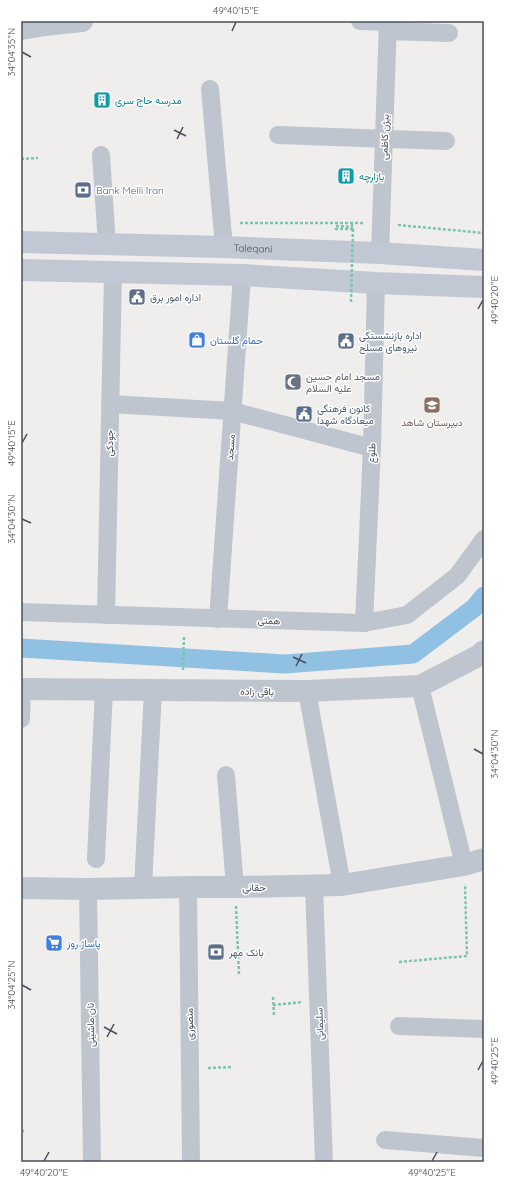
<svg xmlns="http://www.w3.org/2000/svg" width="505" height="1183" viewBox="0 0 505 1183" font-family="Quicksand,Vazirmatn,sans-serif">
	<rect width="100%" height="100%" fill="#f0eeed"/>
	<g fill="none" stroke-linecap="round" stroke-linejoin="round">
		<polyline stroke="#90c1e3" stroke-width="19" points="21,648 285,664 413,654 474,608 484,596"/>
		<g stroke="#7bc4ae" stroke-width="2.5" stroke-dasharray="3 2" stroke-linecap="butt">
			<polyline points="21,159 38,158"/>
			<polyline points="240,223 363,223"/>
			<polyline points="352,223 352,229 336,229 336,226 353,227"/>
			<polyline points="398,225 484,233"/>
			<polyline points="183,670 184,635"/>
			<polyline points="236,906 239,974"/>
			<polyline points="399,962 467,956 465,884"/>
			<polyline points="273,997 274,1015"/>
			<polyline points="273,1005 302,1002"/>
			<polyline points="208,1068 233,1067"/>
			<polyline points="21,1131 25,1131"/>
		</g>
		<g stroke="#bfc5ce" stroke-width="18">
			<polyline points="360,21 388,22"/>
			<polyline points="388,31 449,33"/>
			<polyline points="210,89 224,247"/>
			<polyline points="278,135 446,141"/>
			<polyline points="101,155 107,245"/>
			<polyline points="380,253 388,21"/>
			<polyline points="110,404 232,411 372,448"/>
			<polyline points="21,612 364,623 407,615 457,576 484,539"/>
			<polyline points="106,615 113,272"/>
			<polyline points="218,619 242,275"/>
			<polyline points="364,623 372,448 376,283"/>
			<polyline points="420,686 464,865"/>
			<polyline points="307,691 342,885"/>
			<polyline points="21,719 22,689"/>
			<polyline points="226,775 235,887"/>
			<polyline points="96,859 104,690"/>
			<polyline points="314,886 324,1162"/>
			<polyline points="143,887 153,690"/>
			<polyline points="188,887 191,1162"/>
			<polyline points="88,889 92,1162"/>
			<polyline points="399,1026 484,1029"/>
			<polyline points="385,1140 484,1148"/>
		</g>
		<g stroke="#bfc5ce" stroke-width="22">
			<polyline points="21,29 45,25 82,21"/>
			<polyline points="21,689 307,691 420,686 478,656 484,651"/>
			<polyline points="21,888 88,889 188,887 235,887 342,885 464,865 484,859"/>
		</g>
		<g stroke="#c2c7d4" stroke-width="22">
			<path id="s1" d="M21,242L224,247L380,253L484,260"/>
			<polyline points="21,270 242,275 376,283 484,287"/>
		</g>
		<polyline stroke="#7bc4ae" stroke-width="2.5" stroke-dasharray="3 2" stroke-linecap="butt" points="351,302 353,227"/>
	</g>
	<path fill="none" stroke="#474d59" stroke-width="1.5" d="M232,31L236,22M22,52L31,57M174,130L186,136M177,139L183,127M478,309L483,300M22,443L27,434M22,519L31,523M293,657L306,663M296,666L302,654M474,749L483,754M22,985L31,990M104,1027L117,1034M107,1037L114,1024M478,1070L483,1061M44,1161L49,1152M432,1161L437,1152"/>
	<defs>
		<g id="building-square" transform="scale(0.9)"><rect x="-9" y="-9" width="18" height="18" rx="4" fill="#0f9aa8" stroke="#fff"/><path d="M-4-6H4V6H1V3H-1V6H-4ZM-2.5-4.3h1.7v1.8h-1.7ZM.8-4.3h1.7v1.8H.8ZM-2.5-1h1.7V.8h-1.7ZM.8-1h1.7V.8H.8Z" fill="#fff"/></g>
		<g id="bank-square" transform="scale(0.9)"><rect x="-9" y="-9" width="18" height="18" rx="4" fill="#5c6f8a" stroke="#fff"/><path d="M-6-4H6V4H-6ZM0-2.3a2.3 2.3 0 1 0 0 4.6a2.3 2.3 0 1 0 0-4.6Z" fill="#fff"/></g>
		<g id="civic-square" transform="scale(0.9)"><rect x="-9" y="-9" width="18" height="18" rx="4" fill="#5c6f8a" stroke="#fff"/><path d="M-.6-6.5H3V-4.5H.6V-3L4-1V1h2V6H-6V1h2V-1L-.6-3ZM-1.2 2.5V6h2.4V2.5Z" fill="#fff"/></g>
		<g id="shop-square" transform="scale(0.9)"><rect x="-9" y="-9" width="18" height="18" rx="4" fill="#3f7fe0" stroke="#fff"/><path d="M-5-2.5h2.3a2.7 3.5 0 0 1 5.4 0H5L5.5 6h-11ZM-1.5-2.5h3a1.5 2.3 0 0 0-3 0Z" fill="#fff"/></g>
		<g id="mosque-square" transform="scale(0.9)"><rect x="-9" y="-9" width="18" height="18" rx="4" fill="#6b7280" stroke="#fff"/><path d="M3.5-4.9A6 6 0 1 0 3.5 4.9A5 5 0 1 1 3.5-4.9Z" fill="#fff"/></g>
		<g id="school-square" transform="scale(0.9)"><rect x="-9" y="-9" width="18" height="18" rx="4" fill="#8d6e63" stroke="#fff"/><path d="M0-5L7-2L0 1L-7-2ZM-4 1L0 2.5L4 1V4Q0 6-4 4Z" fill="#fff"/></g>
		<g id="supermarket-square" transform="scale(0.9)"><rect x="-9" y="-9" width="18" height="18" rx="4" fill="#3f7fe0" stroke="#fff"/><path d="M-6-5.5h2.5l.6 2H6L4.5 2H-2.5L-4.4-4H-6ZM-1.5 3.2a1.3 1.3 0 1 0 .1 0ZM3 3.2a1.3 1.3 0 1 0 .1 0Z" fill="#fff"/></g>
	</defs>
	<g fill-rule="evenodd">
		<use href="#building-square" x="102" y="100"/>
		<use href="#building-square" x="346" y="176"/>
		<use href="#bank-square" x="83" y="190"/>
		<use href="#civic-square" x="137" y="297"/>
		<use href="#shop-square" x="197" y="340"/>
		<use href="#civic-square" x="346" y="341"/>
		<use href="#mosque-square" x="293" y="382"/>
		<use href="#school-square" x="432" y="405"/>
		<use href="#civic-square" x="304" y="414"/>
		<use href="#supermarket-square" x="54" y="943"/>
		<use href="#bank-square" x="216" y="952"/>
	</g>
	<g text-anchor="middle" stroke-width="3" stroke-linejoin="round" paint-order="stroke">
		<g font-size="10" fill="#0d838f" stroke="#fff" text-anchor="start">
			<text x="115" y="104">مدرسه حاج سری</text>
			<text x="359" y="180">بازارچه</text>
		</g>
		<g font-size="10" fill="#474d59" stroke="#fff">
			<text transform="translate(384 137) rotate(-88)" y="4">بیژن کاظمی</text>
			<text dy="4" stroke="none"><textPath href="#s1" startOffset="232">Taleqani</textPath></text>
			<text transform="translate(109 443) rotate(-89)" y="4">جودکی</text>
			<text transform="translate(230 447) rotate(-86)" y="4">مسجد</text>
			<text transform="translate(371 453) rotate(-88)" y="4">طلوع</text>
			<text transform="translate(269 620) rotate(2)" y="4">همتی</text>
			<text transform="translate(257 691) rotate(1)" y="4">باقی زاده</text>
			<text transform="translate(254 887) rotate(-1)" y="4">حقانی</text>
			<text transform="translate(189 1024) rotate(-91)" y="4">منصوری</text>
			<text transform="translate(319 1024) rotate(-92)" y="4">سلیمانی</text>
			<text transform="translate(90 1025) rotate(-91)" y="4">نان ماشینی</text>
		</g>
		<g font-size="10" fill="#4e5e75" stroke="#fff" text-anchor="start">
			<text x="96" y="194">Bank Melli Iran</text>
			<text x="150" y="301">اداره امور برق</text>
			<text x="359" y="339">اداره بازنشستگی<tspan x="359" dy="12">نیروهای مسلح</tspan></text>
			<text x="317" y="412">کانون فرهنگی<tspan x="317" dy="12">میعادگاه شهدا</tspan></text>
			<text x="229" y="956">بانک مهر</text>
		</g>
		<g font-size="10" fill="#366cbe" stroke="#fff" text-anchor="start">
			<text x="210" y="344">حمام گلستان</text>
			<text x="67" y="947">پاساژ روز</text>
		</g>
		<g font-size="10" fill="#5b616d" stroke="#fff" text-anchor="start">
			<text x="306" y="380">مسجد امام حسین<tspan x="306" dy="12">علیه السلام</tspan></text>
		</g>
		<g font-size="10" fill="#785e54" stroke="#fff">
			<text x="432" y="426">دبیرستان شاهد</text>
		</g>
	</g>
	<rect width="505" height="1183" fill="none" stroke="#ffffff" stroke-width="44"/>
	<rect x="22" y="22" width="461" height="1139" fill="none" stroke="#474d59" stroke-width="1.5"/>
	<g font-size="10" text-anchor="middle" fill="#474d59">
		<text x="236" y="14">49°40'15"E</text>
		<text transform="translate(11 52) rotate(-90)" y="4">34°04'35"N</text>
		<text transform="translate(494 300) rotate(-90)" y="4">49°40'20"E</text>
		<text transform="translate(11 443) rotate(-90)" y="4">49°40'15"E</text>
		<text transform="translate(11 519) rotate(-90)" y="4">34°04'30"N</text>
		<text transform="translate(494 754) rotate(-90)" y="4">34°04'30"N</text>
		<text transform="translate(11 985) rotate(-90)" y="4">34°04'25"N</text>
		<text transform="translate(494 1061) rotate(-90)" y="4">49°40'25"E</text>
		<text x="44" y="1176">49°40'20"E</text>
		<text x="432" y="1176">49°40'25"E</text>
	</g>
</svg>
